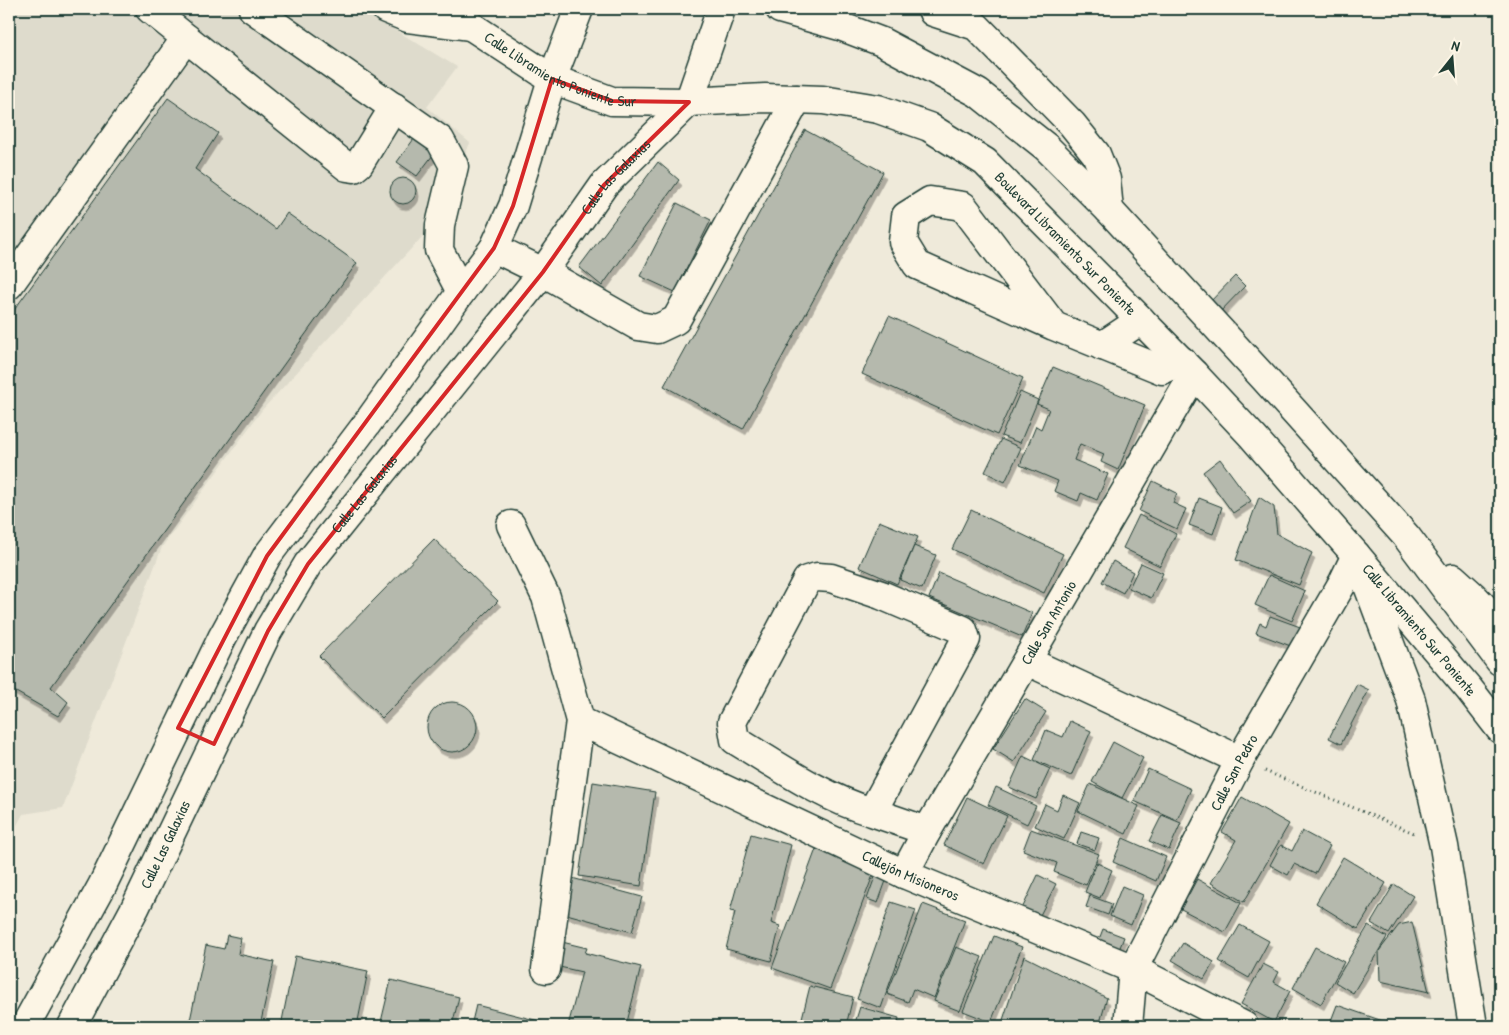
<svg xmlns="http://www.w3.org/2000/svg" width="1509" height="1035" viewBox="0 0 1509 1035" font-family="'Patrick Hand',sans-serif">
	<defs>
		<filter id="shadow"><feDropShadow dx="3" dy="5.5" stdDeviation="0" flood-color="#0004"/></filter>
	</defs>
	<rect width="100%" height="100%" fill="#efeada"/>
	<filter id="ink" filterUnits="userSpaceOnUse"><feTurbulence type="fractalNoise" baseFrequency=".02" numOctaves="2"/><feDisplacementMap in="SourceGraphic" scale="10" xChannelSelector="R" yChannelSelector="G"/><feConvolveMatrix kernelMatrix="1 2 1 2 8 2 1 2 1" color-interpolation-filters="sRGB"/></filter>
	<g filter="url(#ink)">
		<polygon fill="#dedbcc" points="9,9 360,9 457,67 427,107 470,143 434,224 262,410 162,547 63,808 23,814 9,840"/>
		<g fill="#b5b9ad" stroke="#1f3d34" filter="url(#shadow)">
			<polygon points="168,98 218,133 195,169 276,229 287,213 357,263 51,687 68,702 58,716 9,688 9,317"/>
			<polygon points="805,130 883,172 743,429 664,386"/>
			<polygon points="419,132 439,147 417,176 397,162"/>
			<polygon points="658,162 679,180 602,286 579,267"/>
			<circle cx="403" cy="191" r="13"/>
			<polygon points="677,203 711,220 675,292 640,276"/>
			<polygon points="1235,276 1245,286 1217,315 1207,305"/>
			<polygon points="889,316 1023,378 997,435 862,374"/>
			<polygon points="1053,367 1145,405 1118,470 1101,462 1104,454 1080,444 1074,460 1108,474 1097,500 1081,493 1078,501 1054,491 1058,481 1020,465 1036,426 1041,429 1049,409 1037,404"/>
			<polygon points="1020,392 1038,400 1020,443 1001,436"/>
			<polygon points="1001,439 1021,448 1005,482 985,472"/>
			<polygon points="1220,459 1251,501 1233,513 1203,472"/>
			<polygon points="1153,481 1177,493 1173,503 1186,509 1177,529 1139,511"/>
			<polygon points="1259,497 1274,507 1277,534 1312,553 1299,585 1236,560"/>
			<polygon points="1199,498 1222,507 1213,534 1189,525"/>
			<polygon points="971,510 1063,554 1044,593 952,549"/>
			<polygon points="1139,515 1176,534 1160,566 1123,548"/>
			<polygon points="879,521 918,537 897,584 859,567"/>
			<polygon points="434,539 498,601 382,718 319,656"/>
			<polygon points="914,546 936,555 922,589 900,580"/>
			<polygon points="1113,561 1133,572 1123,593 1102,582"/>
			<polygon points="1141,563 1163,573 1151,598 1129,588"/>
			<polygon points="939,573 1032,613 1022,637 929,598"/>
			<polygon points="1269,575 1305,591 1292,621 1255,605"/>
			<polygon points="1270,616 1303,628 1296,648 1256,633 1260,623 1266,626"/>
			<polygon points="1357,684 1369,690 1341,744 1329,738"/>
			<polygon points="1025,699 1046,712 1014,762 993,749"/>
			<circle cx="452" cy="727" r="25"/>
			<polygon points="1070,721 1091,731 1071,776 1034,760 1046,730 1063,737"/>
			<polygon points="1113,742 1143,758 1122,798 1092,782"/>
			<polygon points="1023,756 1050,769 1036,799 1009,787"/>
			<polygon points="1148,769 1191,789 1177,820 1134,801"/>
			<polygon points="593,782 655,792 641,886 579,876"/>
			<polygon points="1090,784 1139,806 1126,834 1078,811"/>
			<polygon points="996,787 1036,806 1027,824 988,805"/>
			<polygon points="1063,795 1080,803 1064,839 1035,826 1045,804 1057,810"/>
			<polygon points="967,797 1007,816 984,864 944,845"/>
			<polygon points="1242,797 1289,824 1244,902 1211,883 1236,840 1222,832"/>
			<polygon points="1162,815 1181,823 1169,850 1149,841"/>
			<polygon points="1031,829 1099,854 1086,885 1054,872 1057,863 1023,850"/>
			<polygon points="1302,831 1330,846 1315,874 1294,864 1288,875 1270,865 1281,845 1292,851"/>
			<polygon points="1081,832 1099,838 1095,850 1077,844"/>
			<polygon points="751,834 791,845 771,923 780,926 771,961 726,949 735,912 730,911"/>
			<polygon points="1123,838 1166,857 1156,881 1113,862"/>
			<polygon points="816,849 875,870 830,989 772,968"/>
			<polygon points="1343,857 1386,883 1358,929 1316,903"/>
			<polygon points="1097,863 1112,870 1100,898 1085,892"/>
			<polygon points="876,874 887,878 878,903 867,899"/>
			<polygon points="1038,875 1056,884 1038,919 1021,911"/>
			<polygon points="572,878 642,897 632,932 563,913"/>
			<polygon points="1197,879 1241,903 1225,932 1181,909"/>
			<polygon points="1394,884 1413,896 1389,934 1371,923"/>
			<polygon points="1122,886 1143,895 1131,925 1110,916"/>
			<polygon points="1090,896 1112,904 1108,915 1086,907"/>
			<polygon points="891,902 916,910 881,1008 857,999"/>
			<polygon points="923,904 965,920 934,998 913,989 908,1002 887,994"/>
			<polygon points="1412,922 1429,992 1380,981 1379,951 1399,925"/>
			<polygon points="1240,925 1269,941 1249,978 1219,961"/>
			<polygon points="1368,926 1387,937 1353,993 1335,982"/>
			<polygon points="1103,929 1124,937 1117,955 1096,947"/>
			<polygon points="227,935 241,938 238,954 274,962 260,1026 189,1025 206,945 224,949"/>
			<polygon points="994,936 1022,947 991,1022 963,1011"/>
			<polygon points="562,942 587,948 585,953 641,967 626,1026 568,1026 582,972 555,966"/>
			<polygon points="1183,943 1214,962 1204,979 1172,960"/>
			<polygon points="956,947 982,957 960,1011 934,1001"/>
			<polygon points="1315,947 1344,962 1321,1004 1293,988"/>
			<polygon points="295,956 368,971 357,1026 281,1026"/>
			<polygon points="1024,956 1107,998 1099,1026 1001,1026"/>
			<polygon points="1263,964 1279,972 1274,982 1290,991 1274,1022 1241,1004"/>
			<polygon points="391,980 459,997 452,1026 380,1026"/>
			<polygon points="810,986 853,997 846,1026 800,1026"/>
			<polygon points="476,1005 543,1022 541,1026 471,1026"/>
			<polygon points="1337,1005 1397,1026 1329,1026"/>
			<polygon points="860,1007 899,1018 897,1026 854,1026"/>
		</g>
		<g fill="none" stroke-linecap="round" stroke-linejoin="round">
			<g stroke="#1f3d34" stroke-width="31">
				<g id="minor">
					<polyline points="150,9 347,167 354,168 359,164 394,107"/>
					<polyline points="253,9 440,140 454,166 440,225 439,250 461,292"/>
					<polyline points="386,9 408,18 471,26"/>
					<polyline points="933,12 976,26 1072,124 1096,154 1106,179 1109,210"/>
					<polyline points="494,248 543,272 638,326 657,329 676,320 797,99"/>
					<polyline points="9,285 186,38"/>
					<polyline points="1054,326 963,206 930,201 906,216 903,242 917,265 1054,326 1162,370 1182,361"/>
					<polyline points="1102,346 1141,320"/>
					<polyline points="511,525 546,597 580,721 546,969"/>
					<polyline points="1027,661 1240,760"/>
					<path id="s1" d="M580,721L904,874L1133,969L1244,1026"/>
					<path d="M872,812C822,797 780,767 735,740L732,722L807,580L817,577L831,578L881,595L963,630L966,639L872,812L927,831"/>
					<path id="s2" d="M904,874L927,831L1194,374"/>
					<polyline points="25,1026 102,886 222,638 267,556 366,425 461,292 494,248 513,206 552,79 579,9"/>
					<path id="s3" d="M72,1026L135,908L268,631L308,564L543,272L604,185L689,102L721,9"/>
					<path id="s4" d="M1128,1026L1133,969L1240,760L1343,582L1356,555"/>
				</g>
			</g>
			<g stroke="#1f3d34" stroke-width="31">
				<g id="major">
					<path id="s5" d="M442,9L471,26L552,79L612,101L689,102L765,98L823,100L878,109L929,127L985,162L1194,374L1253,437L1356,555L1469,689L1500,729"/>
					<polyline points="780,9 840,26 882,42 978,93 1046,147 1109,210 1264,378 1406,536 1500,661"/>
					<polyline points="1364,575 1411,700 1444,846 1473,1026"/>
					<polyline points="1453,578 1473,596 1500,624"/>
				</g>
			</g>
			<polyline stroke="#1f3d34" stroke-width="3" stroke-dasharray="1 4" stroke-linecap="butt" points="1265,771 1414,833"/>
			<use href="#minor" stroke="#fcf5e5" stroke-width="28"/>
			<use href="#major" stroke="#fcf5e5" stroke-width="28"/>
		</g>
	</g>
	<path fill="none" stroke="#d62828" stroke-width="4" stroke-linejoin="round" d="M552,79L612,101L689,102L604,185L543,272L308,564L268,631L214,744L178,728L267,556L494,248L513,206Z"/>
	<g text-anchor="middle" stroke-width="4" stroke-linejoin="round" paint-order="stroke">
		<g font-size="15" fill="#1f3d34" stroke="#fcf5e5">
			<text dy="5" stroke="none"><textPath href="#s5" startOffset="135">Calle Libramiento Poniente Sur</textPath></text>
			<text dy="5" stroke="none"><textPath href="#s3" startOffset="1014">Calle Las Galaxias</textPath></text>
			<text dy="5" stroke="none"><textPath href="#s5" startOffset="696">Boulevard Libramiento Sur Poniente</textPath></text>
			<text dy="5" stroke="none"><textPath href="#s3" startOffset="609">Calle Las Galaxias</textPath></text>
			<text dy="5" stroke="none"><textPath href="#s2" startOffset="290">Calle San Antonio</textPath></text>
			<text dy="5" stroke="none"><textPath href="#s5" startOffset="1220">Calle Libramiento Sur Poniente</textPath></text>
			<text dy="5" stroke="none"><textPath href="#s4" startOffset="278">Calle San Pedro</textPath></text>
			<text dy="5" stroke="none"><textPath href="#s3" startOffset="204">Calle Las Galaxias</textPath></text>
			<text dy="5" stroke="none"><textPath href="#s1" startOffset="365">Callejón Misioneros</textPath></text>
		</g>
	</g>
	<rect width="1509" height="1035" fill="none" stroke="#fcf5e5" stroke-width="30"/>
	<rect x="15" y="15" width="1479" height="1005" fill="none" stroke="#1f3d34" stroke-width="2" filter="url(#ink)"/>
	<g transform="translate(1452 58) rotate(17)" stroke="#fcf5e5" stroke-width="4" paint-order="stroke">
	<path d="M0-4L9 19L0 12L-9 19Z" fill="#1f3d34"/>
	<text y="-8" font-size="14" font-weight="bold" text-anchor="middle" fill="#1f3d34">N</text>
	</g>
</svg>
